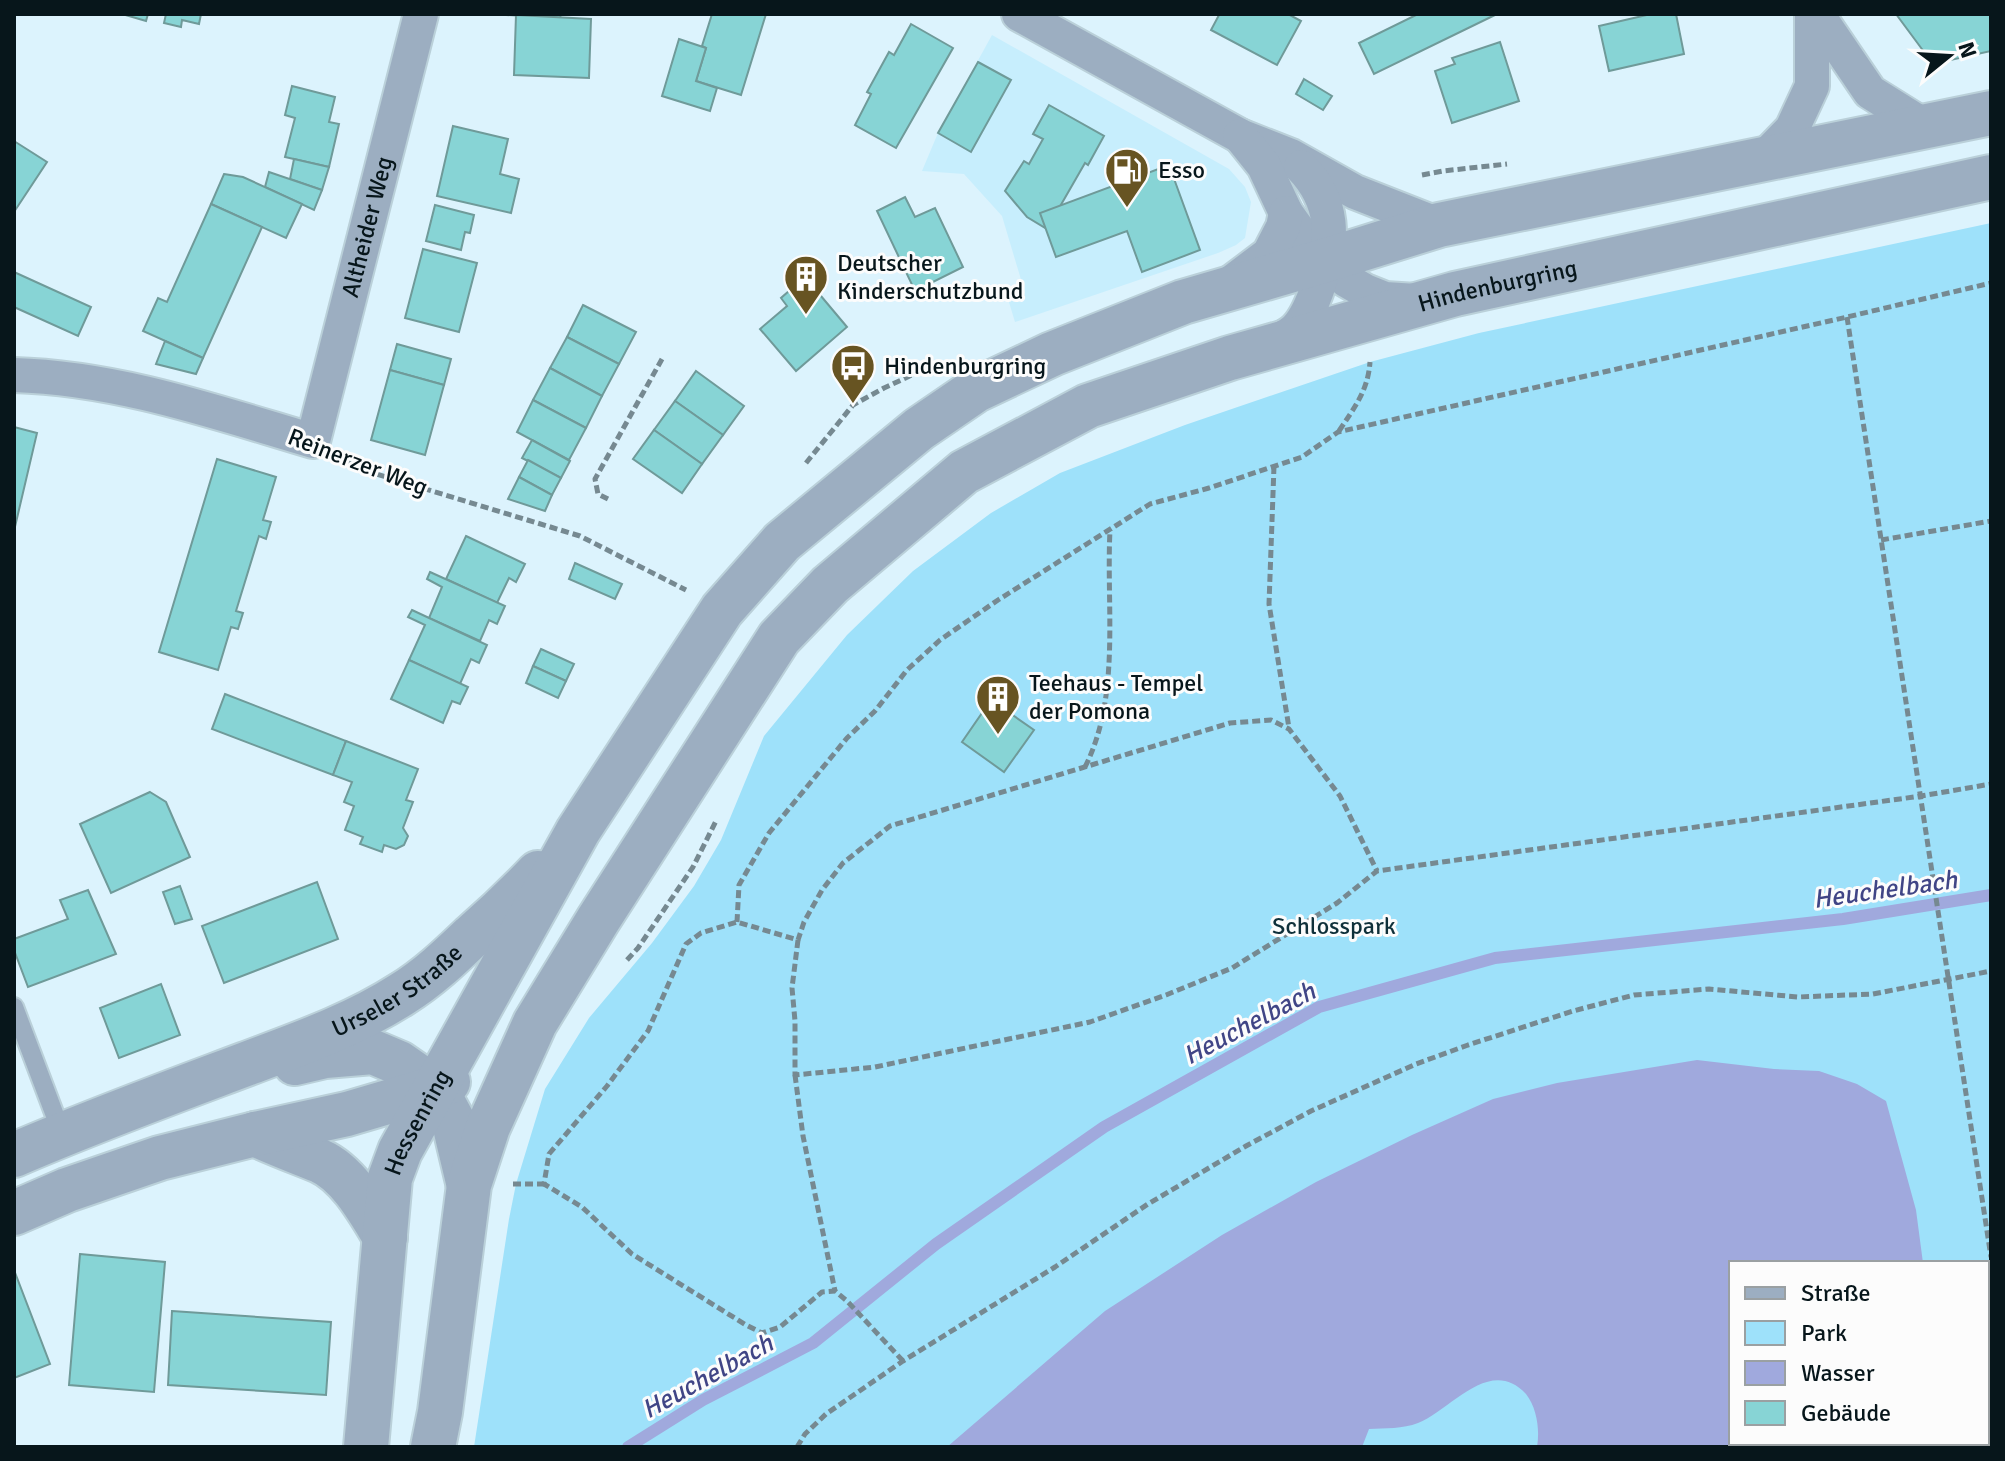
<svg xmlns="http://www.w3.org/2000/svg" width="2005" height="1461" viewBox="0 0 2005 1461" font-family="Signika,sans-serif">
	<rect width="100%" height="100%" fill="#dcf3fd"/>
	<polygon fill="#c7eefd" points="992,35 1229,169 1245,187 1251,202 1245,238 1236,245 1218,253 1015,322 1008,299 1025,293 1002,216 964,174 922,171 938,133"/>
	<path fill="#9ee1fa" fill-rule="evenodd" d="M1991,223V1447H474L509,1219L516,1184L545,1089L589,1018L652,943L694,886L721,840L764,736L847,635L913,571L991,513L1060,473L1185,425L1370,362L1479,333ZM1731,1263H1987V1443H1731Z"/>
	<path fill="#a0a9dd" d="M1697,1060L1774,1069L1819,1071L1857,1084L1886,1101L1916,1210L1923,1263H1731V1443H1927L1926,1447H1537C1540,1430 1537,1408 1526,1394C1490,1355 1451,1410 1418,1423C1403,1429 1385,1428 1369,1429L1362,1447H947L1105,1311L1222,1235L1316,1182L1412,1135L1493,1099L1557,1083Z"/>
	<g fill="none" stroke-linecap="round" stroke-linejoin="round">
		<g stroke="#a0a9dd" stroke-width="12">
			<polyline points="1926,1445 1963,1447"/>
			<polyline points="628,1447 703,1400 813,1343 936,1244 1104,1127 1319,1007 1495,958 1843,919 1991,895"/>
			<polyline points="1977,1447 1991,1445"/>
		</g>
	</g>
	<g fill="#87d4d5" stroke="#6f9a99" stroke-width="2">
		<polygon points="122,14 148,14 146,21"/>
		<polygon points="166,14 201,14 199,24 182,20 181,27 164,23"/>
		<polygon points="490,14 561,14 560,18"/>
		<polygon points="712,14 766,14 741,95 696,81 706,48 702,46"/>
		<polygon points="1216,14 1288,14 1301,21 1277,65 1211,30 1219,15"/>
		<polygon points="1418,14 1497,14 1374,74 1359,43"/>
		<polygon points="1651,14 1676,14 1684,54 1609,71 1599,26"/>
		<polygon points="1896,14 1991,14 1991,51 1933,64"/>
		<polygon points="516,15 591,19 589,78 514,75"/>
		<polygon points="911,24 953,48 896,148 855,125 871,94 867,92 889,52 894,55"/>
		<polygon points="679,39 706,48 696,81 717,88 710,111 662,96"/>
		<polygon points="1500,42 1519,101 1452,123 1435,71 1455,64 1452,58"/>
		<polygon points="978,62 1011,80 971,152 938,133"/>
		<polygon points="1304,79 1332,96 1323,110 1296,94"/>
		<polygon points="292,86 335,97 329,122 339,124 329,167 285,157 295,118 285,115"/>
		<polygon points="1049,105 1104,136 1088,165 1085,163 1047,229 1027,217 1005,191 1024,161 1029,164 1043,139 1033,134"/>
		<polygon points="453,126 508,139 500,174 519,179 511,213 437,196"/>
		<polygon points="14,141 47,162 14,212"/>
		<polygon points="294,159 329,167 322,190 290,179"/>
		<polygon points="1169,165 1200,250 1142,272 1127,231 1056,257 1040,213"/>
		<polygon points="269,172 322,190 314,210 265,187"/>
		<polygon points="224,174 243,177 302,204 286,238 211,204"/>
		<polygon points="905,197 915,217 935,208 963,267 915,291 877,211"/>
		<polygon points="211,204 262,227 203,358 143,331 158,298 167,302"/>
		<polygon points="435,205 474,215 470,233 465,232 461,250 426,241"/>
		<polygon points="423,249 477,263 459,332 405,318"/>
		<polygon points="14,272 91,307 78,336 14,307"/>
		<polygon points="805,277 847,327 796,371 760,329 787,306 781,298"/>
		<polygon points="583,305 636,332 619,364 567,337"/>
		<polygon points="567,337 619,364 602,396 550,368"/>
		<polygon points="165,341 203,358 196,374 156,364"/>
		<polygon points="397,344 451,359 444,385 390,370"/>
		<polygon points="550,368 602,396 586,428 533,400"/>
		<polygon points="390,370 444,385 425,455 371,440"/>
		<polygon points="696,371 744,406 723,435 675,401"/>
		<polygon points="533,400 586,428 569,460 517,432"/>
		<polygon points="675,401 723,435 702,464 654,430"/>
		<polygon points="14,427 37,433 14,531"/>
		<polygon points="654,430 702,464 682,493 633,459"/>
		<polygon points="532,440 570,461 561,478 522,458"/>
		<polygon points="217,459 276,477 263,520 271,522 266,539 259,536 236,611 243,613 238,629 231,627 218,670 159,652"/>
		<polygon points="528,460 561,478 552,495 519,477"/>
		<polygon points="519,477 552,495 545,511 508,499"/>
		<polygon points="466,536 525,564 516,582 509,578 497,603 446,579"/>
		<polygon points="575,563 622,584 615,599 569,579"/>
		<polygon points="430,572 505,606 497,624 489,620 480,641 429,618 442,587 427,579"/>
		<polygon points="412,610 487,645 479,663 471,659 460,684 409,660 425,625 408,617"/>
		<polygon points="541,649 574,664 566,681 533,666"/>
		<polygon points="409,660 468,687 460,704 452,701 443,723 391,699"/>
		<polygon points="533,666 566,681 558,698 526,683"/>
		<polygon points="225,694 346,741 333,775 212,729"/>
		<polygon points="991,700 1034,730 1004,772 962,742"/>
		<polygon points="346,741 418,769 406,800 413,802 403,828 408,836 404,845 396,849 384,845 382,852 360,844 363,837 345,830 354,806 344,802 352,782 333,775"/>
		<polygon points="150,792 166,802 190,857 111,893 80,824"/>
		<polygon points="317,882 338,939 224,983 202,926"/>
		<polygon points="180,886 192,919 175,924 163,892"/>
		<polygon points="88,890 116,954 28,987 14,950 14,939 68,919 60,900"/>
		<polygon points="161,984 180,1035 119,1058 100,1008"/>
		<polygon points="80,1254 165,1262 154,1392 69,1385"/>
		<polygon points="14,1270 50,1364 14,1378"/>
		<polygon points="172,1311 331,1322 326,1395 168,1385"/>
	</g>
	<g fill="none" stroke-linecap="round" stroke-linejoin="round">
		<g stroke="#bad0d9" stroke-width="22">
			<polyline id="service" points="14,1007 62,1134"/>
		</g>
		<g stroke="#bad0d9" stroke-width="38">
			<g id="minor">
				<polyline points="1019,14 1240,136 1291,156 1355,192 1439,225"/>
				<polyline points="1817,14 1870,92 1926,127"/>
				<polyline points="1240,136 1264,166 1286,213 1304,238 1346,280 1365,291 1385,299 1416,301"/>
				<polyline points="1761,161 1792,129 1812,86 1812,14"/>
				<polyline points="1232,282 1269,254 1283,227 1286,213"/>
				<path d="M1274,343C1281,339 1290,335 1296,329C1307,318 1314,299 1319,284C1334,240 1335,202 1301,167"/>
				<path id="s1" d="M14,375C118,378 215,412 313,441L421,14"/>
			</g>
		</g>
		<g stroke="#bad0d9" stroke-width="48">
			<g id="tertiary">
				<polyline points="295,1063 325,1056 373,1052 399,1063 435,1088 454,1123 468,1182"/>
				<path d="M255,1134C276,1144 298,1152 320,1161C349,1174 369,1211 385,1237"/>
				<path id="s2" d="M14,1155C90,1122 169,1093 246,1064C299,1044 354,1025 402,994C428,978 450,957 472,936C495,916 517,895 538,873"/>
				<polyline points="14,1213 67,1190 160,1158 255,1134 347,1114 435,1088 448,1082"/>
				<path id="s3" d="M366,1447L390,1178L400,1151L578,831L722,610L782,542L919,429L976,390L1052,354L1183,302L1327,260L1439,225L1991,113"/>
				<path id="s4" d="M433,1447L440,1412L469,1185L488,1127L535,1023L598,920L779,638L830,585L964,472L1088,406L1230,358L1360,321L1455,294L1991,177"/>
			</g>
		</g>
		<g stroke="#768991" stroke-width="5" stroke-dasharray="8 4" stroke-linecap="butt">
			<polyline points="1422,175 1443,171 1507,164"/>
			<polyline points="1847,317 1991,1257"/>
			<path d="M1339,431C1354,408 1368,391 1370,362"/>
			<polyline points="344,461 373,473 580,536 686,590"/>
			<polyline points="806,463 853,405 884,388 927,368"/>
			<polyline points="1274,466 1269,604 1289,728"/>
			<polyline points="608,499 598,494 595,479 662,359"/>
			<polyline points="1881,540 1991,521"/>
			<path d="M1085,767C1121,696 1106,607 1110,530"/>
			<polyline points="737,922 739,885 769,833 847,738 875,711 907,670 940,640 998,600 1150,504 1209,488 1302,457 1338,432 1847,317 1991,283"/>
			<polyline points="798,940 792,988 795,1021 795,1075 875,1067 1090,1022 1166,995 1232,968 1337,903 1377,871 1921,796 1991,784"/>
			<polyline points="627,960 638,948 693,867 716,821"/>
			<polyline points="795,1075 803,1136 835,1291"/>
			<polyline points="513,1184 544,1184"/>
			<polyline points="903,1361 847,1301 835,1291 822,1292 780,1327 762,1333 746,1325 632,1254 582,1207 544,1184 549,1154 607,1086 648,1031 686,944 701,933 737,922 798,940 804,922 822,890 843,863 890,826 1230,723 1271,720 1289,729 1340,796 1377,871"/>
			<polyline points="797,1447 805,1434 826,1414 903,1361 1055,1267 1148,1204 1246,1146 1311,1111 1416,1064 1468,1045 1573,1011 1634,995 1709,989 1798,997 1873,994 1991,971"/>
		</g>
		<use href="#service" stroke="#9caec1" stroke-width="18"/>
		<use href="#minor" stroke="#9caec1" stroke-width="34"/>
		<use href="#tertiary" stroke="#9caec1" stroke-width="44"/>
	</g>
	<defs>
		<g id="fuel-pin" transform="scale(2.3)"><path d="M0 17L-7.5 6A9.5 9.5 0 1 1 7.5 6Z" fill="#675422" stroke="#fcfcfc"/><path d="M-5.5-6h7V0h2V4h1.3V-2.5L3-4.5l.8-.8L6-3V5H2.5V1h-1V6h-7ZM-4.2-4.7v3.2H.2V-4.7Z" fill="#fff"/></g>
		<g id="building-pin" transform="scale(2.3)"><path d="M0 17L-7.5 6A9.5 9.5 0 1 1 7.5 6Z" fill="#675422" stroke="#fcfcfc"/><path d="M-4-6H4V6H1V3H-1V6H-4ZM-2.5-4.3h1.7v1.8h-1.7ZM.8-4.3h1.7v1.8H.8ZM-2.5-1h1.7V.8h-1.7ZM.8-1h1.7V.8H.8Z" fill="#fff"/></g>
		<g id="bus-pin" transform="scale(2.3)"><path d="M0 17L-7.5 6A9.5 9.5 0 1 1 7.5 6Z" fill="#675422" stroke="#fcfcfc"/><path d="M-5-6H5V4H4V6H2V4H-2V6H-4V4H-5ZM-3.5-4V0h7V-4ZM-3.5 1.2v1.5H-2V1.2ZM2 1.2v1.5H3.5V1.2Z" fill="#fff"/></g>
	</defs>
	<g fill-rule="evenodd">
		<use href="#fuel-pin" x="1127" y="170"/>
		<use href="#building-pin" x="806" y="277"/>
		<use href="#bus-pin" x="853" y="366"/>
		<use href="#building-pin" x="998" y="697"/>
	</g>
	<g text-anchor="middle" stroke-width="6" stroke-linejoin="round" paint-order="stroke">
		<g font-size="24" fill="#07161b" stroke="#fcfcfc" text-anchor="start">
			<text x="1158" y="178">Esso</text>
			<text x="837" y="271">Deutscher<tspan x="837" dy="28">Kinderschutzbund</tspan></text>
			<text x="884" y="374">Hindenburgring</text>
			<text x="1029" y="691">Teehaus - Tempel<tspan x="1029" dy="28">der Pomona</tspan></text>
		</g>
		<g font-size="24" fill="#07161b" stroke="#fcfcfc">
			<text dy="8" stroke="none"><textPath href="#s1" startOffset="528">Altheider Weg</textPath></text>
			<text dy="8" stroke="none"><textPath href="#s4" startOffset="1712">Hindenburgring</textPath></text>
			<text transform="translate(358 462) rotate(21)" y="8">Reinerzer Weg</text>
			<text dy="8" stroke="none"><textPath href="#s2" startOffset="418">Urseler Straße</textPath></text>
			<text dy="8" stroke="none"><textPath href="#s3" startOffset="332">Hessenring</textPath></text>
		</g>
		<g font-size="24" fill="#0f303a" stroke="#fcfcfc">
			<text x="1334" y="934">Schlosspark</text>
		</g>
		<g font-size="26" font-style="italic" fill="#404586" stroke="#fcfcfc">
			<text transform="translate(1885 889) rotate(-8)" y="9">Heuchelbach</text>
			<text transform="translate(1249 1023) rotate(-28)" y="9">Heuchelbach</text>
			<text transform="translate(707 1376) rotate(-29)" y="9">Heuchelbach</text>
		</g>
	</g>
	<rect width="2005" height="1461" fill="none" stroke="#07161b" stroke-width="32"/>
	<rect x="1729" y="1261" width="260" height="184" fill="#fcfcfc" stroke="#9aa0a2" stroke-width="2"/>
	<rect x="1745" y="1287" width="40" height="12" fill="#9caec1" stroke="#9aa0a2" stroke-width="2"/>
	<text x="1801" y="1301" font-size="24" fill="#07161b">Straße</text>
	<rect x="1745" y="1321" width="40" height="24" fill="#9ee1fa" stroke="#9aa0a2" stroke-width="2"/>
	<text x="1801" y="1341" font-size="24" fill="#07161b">Park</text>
	<rect x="1745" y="1361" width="40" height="24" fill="#a0a9dd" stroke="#9aa0a2" stroke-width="2"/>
	<text x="1801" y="1381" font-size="24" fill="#07161b">Wasser</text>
	<rect x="1745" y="1401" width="40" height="24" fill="#87d4d5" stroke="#9aa0a2" stroke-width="2"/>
	<text x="1801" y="1421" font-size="24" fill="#07161b">Gebäude</text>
	<g transform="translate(1949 56) rotate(72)" stroke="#fcfcfc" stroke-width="6" paint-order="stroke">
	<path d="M0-6L14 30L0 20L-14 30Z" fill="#07161b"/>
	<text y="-12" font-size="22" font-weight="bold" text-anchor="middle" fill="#07161b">N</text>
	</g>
</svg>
